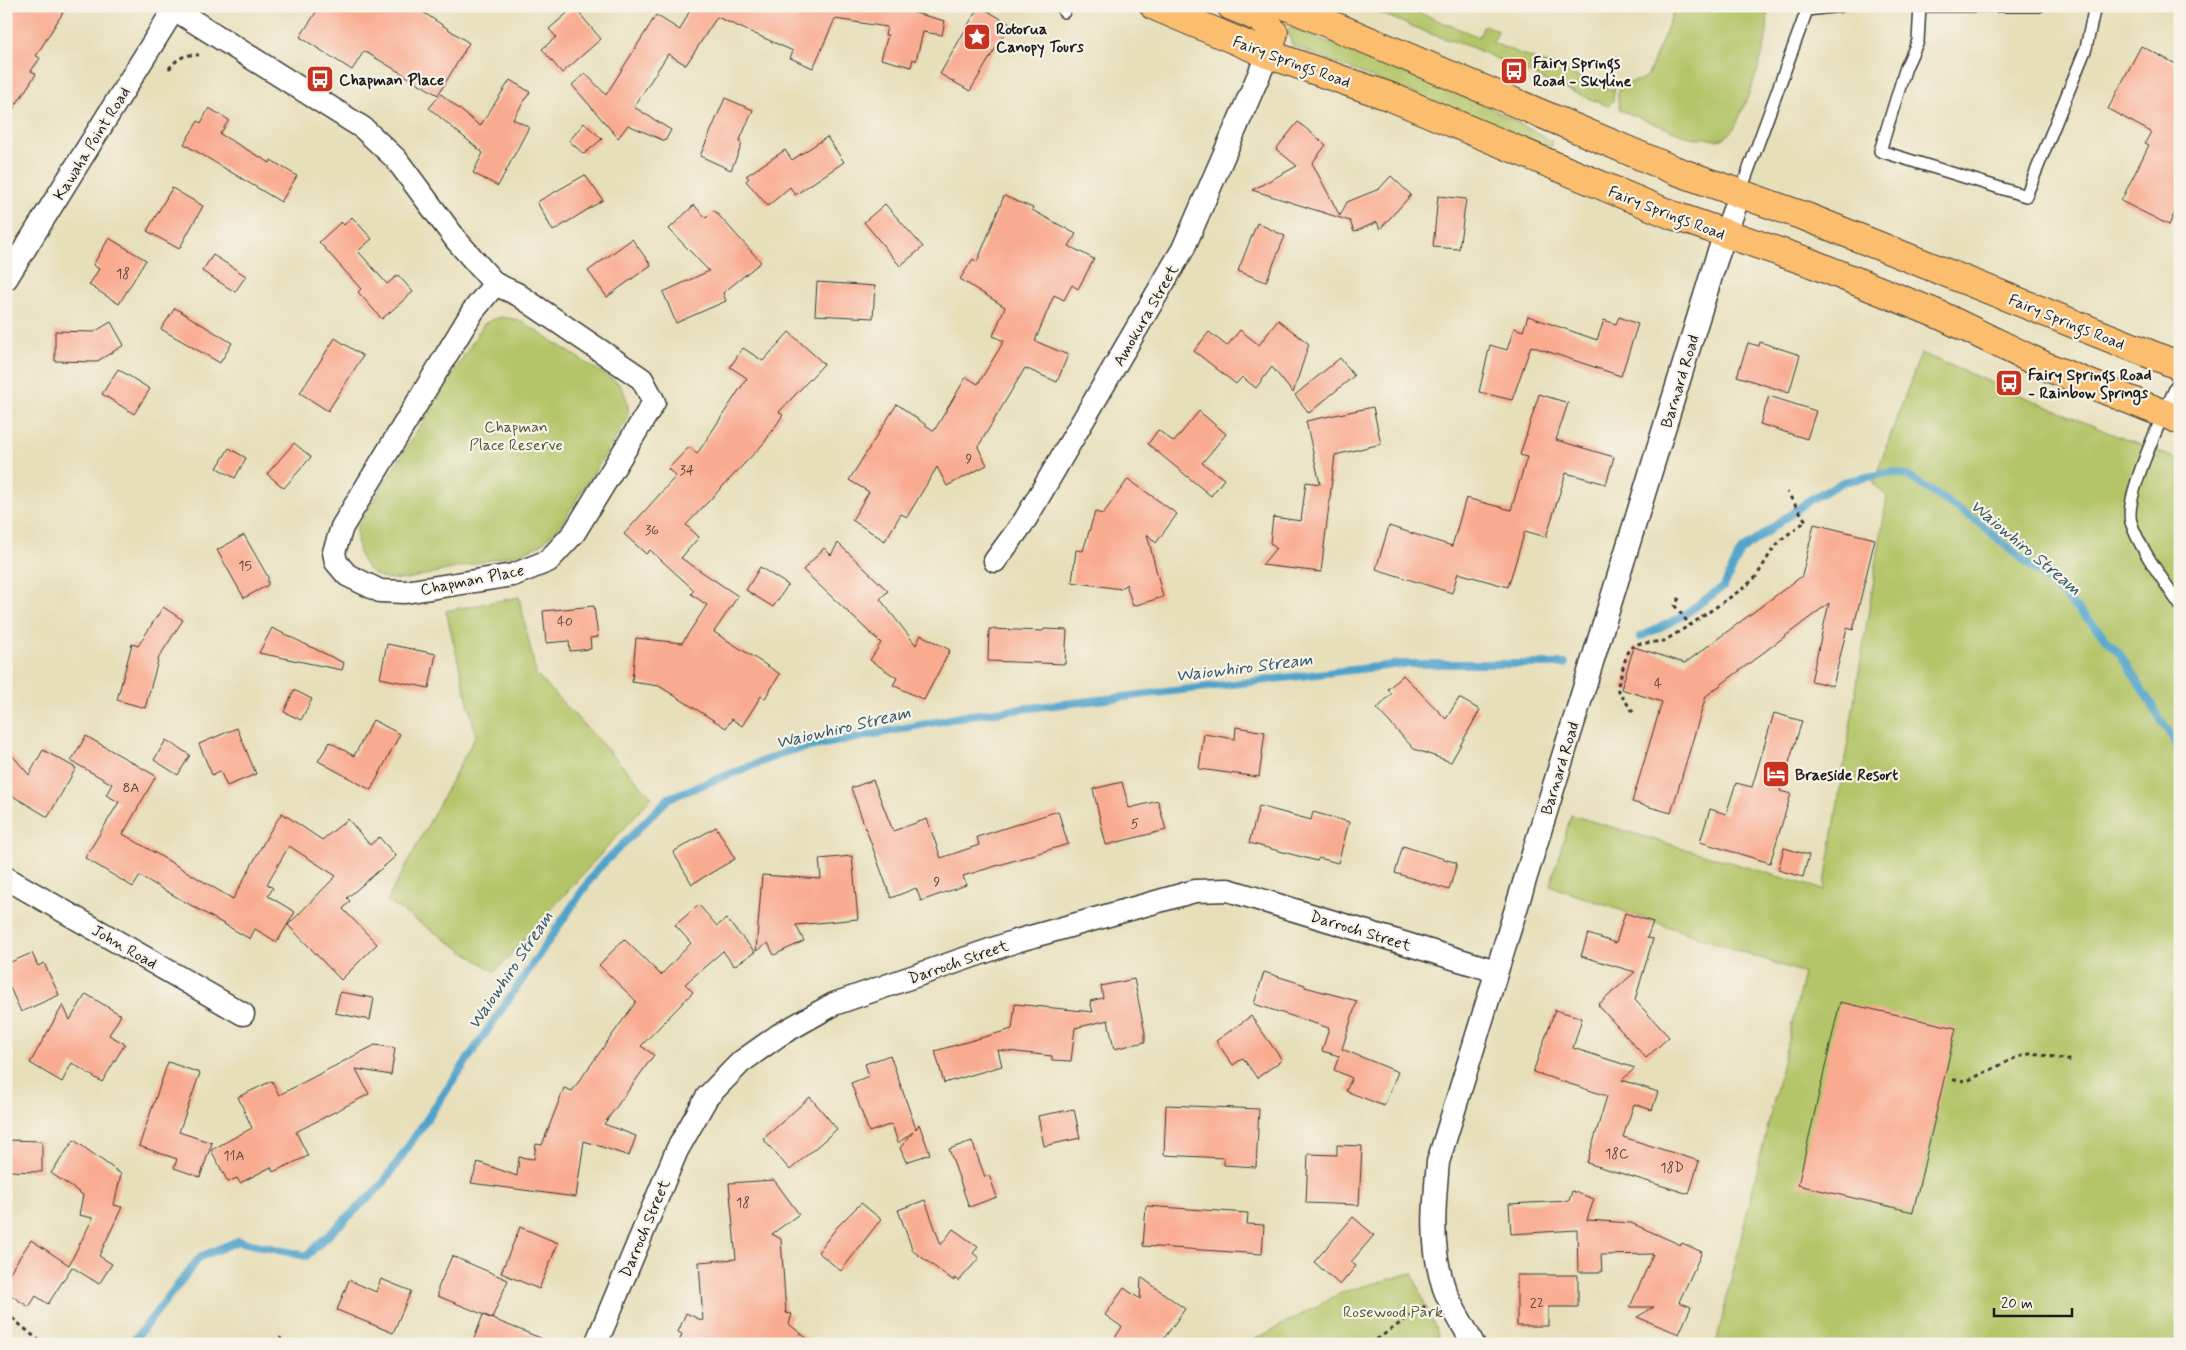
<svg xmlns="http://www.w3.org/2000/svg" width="2186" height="1350" viewBox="0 0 2186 1350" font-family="Mynerve,sans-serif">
	<rect width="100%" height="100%" fill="#f7f3e8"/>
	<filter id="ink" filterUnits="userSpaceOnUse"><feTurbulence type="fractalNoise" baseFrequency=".02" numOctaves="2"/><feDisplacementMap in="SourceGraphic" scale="10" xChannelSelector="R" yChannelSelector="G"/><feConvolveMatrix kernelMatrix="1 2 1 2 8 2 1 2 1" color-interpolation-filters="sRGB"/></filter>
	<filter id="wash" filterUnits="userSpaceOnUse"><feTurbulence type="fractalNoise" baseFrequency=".0096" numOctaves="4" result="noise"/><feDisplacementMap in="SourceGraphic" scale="20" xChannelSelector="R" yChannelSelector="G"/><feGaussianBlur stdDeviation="1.12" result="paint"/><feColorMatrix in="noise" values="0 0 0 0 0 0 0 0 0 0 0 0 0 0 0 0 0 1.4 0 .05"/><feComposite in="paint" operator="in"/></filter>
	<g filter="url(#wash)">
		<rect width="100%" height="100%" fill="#e7dfba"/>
		<g fill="#b3c568" stroke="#687042">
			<polygon points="1363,6 1402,6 1479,37 1484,25 1498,31 1493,43 1612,90 1615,84 1613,101 1608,106 1546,81 1471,47 1431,34"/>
			<path d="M1676,6H1766C1774,40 1749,93 1736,125C1729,138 1718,144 1704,137L1702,139L1686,136L1620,110C1611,76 1632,88 1648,75Z"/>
			<polygon points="1290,27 1485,105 1553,142 1550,148 1293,46 1287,30"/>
			<path d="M502,317L519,320L619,384C627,396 630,406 627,420L559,527L540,545L521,553L407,579C369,583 355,562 357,527L484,324L491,320Z"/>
			<polygon points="1921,353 2117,436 2180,460 2180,1344 1716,1344 1804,973 1550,886 1571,815 1824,890 1887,497 1873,483"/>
			<polygon points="519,597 536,674 652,797 495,972 387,901 476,735 446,611"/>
			<polygon points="1412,1273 1442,1344 1246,1344 1343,1292"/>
		</g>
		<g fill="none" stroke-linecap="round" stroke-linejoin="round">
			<g stroke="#50a3cb" stroke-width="8">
				<polyline points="1640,637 1681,617 1724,586 1741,551 1811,499 1843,482 1893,472 1908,476 1978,522 2034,569 2091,622 2120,654 2180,750"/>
				<polyline points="131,1344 200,1257 238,1241 306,1256 382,1185 596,871 669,798 789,751 971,715 1402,664 1565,664"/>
			</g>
		</g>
		<g id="blocks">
			<g fill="#f9ab90">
				<polygon points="6,6 67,6 36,56 40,58 31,71 36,74 6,120"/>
				<polygon points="320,6 414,6 469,43 438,95 364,51 352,70 300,37"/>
				<polygon points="692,6 889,6 945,21 942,35 923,32 916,61 913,59 911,67 881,59 888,35 885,35 887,27 835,19 813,68 790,58 793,51 717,17 686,65 668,54 634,107 671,130 665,141 628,125 618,138 572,85 585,73 606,95 656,15 680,30"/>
				<polygon points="979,6 1010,24 970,91 940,74"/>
				<polygon points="574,7 601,39 562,73 542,49 556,37 549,29"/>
				<polygon points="2141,46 2180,66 2180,202 2169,225 2121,201 2149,145 2145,143 2151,132 2108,109"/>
				<polygon points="510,80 530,92 513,119 529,127 498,186 473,173 483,153 429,108 441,94 480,126"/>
				<polygon points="725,98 753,110 739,142 742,144 731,170 700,156"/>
				<polygon points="209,108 229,120 220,134 270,163 271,160 297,176 281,202 184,144 198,121 201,123"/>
				<polygon points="1298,122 1326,145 1312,163 1340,216 1347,202 1379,189 1391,176 1411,195 1380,229 1377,222 1354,232 1350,221 1252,190 1297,166 1276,149"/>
				<polygon points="584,123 602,139 584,154 569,141"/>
				<polygon points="827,137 844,162 795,195 790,187 768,206 746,181 749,178 746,176 785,150 792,160"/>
				<polygon points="585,175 603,200 553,231 537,202"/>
				<polygon points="172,188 203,206 179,249 147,231"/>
				<polygon points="1004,196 1033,208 1032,210 1076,234 1069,246 1094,259 1078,289 1072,285 1064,300 1054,295 1035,341 1068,355 1057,382 1025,368 978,447 987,465 947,486 937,467 907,517 901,514 885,541 852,520 869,492 849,480 897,404 934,431 966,377 978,384 1004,341 993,336 1005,307 960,279 973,259 977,262"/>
				<polygon points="1438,196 1466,199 1459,249 1433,247"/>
				<polygon points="885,204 923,247 900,266 864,222"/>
				<polygon points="694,205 706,218 714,210 761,262 723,293 726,301 676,323 663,292 709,271 669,229"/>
				<polygon points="352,217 372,239 358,251 387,284 398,275 413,292 382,319 358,292 361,289 319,242 341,222 344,225"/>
				<polygon points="1257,223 1285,236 1266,282 1238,271"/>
				<polygon points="109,238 146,260 119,304 89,285 99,269 93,265"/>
				<polygon points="632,239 651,265 607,297 588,271"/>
				<polygon points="213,255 246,276 235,292 202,271"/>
				<polygon points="817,282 875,286 873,318 815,315"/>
				<polygon points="175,308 232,343 220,363 161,329"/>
				<polygon points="1528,316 1597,340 1604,320 1616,324 1619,317 1638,324 1621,376 1531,346 1512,400 1479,392 1490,345 1507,350 1514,328 1523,331"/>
				<polygon points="1278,320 1309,344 1293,393 1272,367 1256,388 1242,377 1236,384 1194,351 1209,332 1227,346 1240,330 1259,345"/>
				<polygon points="111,322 124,345 96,362 55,361 55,331 94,332"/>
				<polygon points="789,332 824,364 779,412 783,415 764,443 686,525 699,537 681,558 738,596 714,632 780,674 765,698 761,696 742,726 732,719 726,728 659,686 632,682 636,638 682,643 707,605 691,594 694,590 650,550 646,554 624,534 676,476 668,469 689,447 697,454 747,378 730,367 743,348 763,361"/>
				<polygon points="335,338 363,356 328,411 300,393"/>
				<polygon points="1760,342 1800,355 1789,393 1737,376 1748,343 1759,346"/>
				<polygon points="1340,358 1354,376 1309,413 1295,395"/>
				<polygon points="118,369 150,389 134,414 102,394"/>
				<polygon points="1539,394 1568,403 1556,440 1614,457 1606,484 1566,473 1546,537 1525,531 1508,587 1458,573 1452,593 1376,569 1389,526 1452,546 1466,498 1511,510 1527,457 1520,455"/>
				<polygon points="1769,396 1816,411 1807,439 1760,424"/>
				<polygon points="1373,407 1381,444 1335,455 1321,572 1262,565 1276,548 1270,543 1273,517 1301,521 1306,482 1320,484 1306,421"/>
				<polygon points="1199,411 1226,434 1202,463 1224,479 1211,496 1148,444 1158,430 1174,442"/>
				<polygon points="294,443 311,457 284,488 267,474"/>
				<polygon points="229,448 246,458 235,478 217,468"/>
				<polygon points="1128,479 1177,514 1156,543 1147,534 1163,597 1133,606 1126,584 1121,589 1072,582 1076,550 1083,551 1095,512 1103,514"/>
				<polygon points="1814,524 1875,539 1853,630 1847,628 1833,686 1811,681 1829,603 1706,696 1671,813 1632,802 1662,702 1621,689 1634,647 1685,663 1802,576"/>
				<polygon points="244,535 268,577 268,585 244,598 217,550"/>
				<polygon points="838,543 888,591 880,599 916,645 921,635 950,650 924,700 893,685 897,678 870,660 881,643 803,570 824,548 831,555"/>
				<polygon points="760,567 788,585 773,607 746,590"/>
				<polygon points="594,606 598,637 590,638 591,649 570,651 569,641 546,643 543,611"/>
				<polygon points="163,607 183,620 159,657 145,708 117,700 132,644 138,646"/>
				<polygon points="272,628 344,663 342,670 259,653"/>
				<polygon points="989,629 1043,631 1044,629 1067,630 1065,664 988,661"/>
				<polygon points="387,644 436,654 429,688 380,678"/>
				<polygon points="1403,675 1446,719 1459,698 1480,710 1451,762 1414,749 1377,709 1392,693 1388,689"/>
				<polygon points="294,690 312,699 301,720 284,712"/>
				<polygon points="1774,713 1802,721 1780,791 1791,794 1770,863 1700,842 1710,809 1726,814 1736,783 1752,787"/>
				<polygon points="373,720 400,734 371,790 318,761 330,742 354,756"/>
				<polygon points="1236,727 1265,732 1259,777 1199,769 1204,734 1235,739"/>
				<polygon points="237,728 256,774 227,786 220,771 212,775 199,744"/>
				<polygon points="86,736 156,776 123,834 233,899 269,833 282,813 322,840 348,819 370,845 379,837 396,856 347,898 350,901 343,909 377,944 341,980 288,925 336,876 289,846 267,884 273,888 268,896 295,912 277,942 255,929 250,939 140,876 133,887 85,858 119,802 106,795 112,784 71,761"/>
				<polygon points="166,740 190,755 178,775 154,760"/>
				<polygon points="6,748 29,775 43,750 76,768 48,817 6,792"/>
				<polygon points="873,780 893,831 927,819 941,858 979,845 977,837 1058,811 1068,844 963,876 966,885 921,901 916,888 891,898 851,788"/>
				<polygon points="1122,782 1129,808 1158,801 1166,830 1106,845 1093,789"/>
				<polygon points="1259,806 1311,820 1313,812 1349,822 1338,863 1319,858 1317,861 1249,843"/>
				<polygon points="716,827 735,859 692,884 673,852"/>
				<polygon points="1403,846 1457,863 1449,890 1395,873"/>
				<polygon points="1784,848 1809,855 1803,877 1778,870"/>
				<polygon points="852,856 858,919 796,925 804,941 774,955 768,943 756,951 762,875 821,879 819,859"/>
				<polygon points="699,905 717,926 726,919 755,952 734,966 723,951 685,984 693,992 641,1046 654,1055 604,1124 636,1136 629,1156 584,1141 576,1197 471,1183 478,1162 517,1176 519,1157 534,1159 536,1144 542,1145 564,1088 572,1091 633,1006 636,1001 599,965 624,939 661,975 691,943 675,925"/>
				<polygon points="1625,913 1653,922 1647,938 1653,939 1635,1000 1669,1037 1646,1058 1598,1005 1635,972 1581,956 1588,934 1616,943"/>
				<polygon points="32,953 38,966 44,963 59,995 21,1012 6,979 6,964"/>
				<polygon points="1264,972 1305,985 1305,987 1357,1001 1342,1049 1398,1072 1384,1106 1346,1091 1352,1078 1334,1070 1339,1056 1322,1051 1329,1028 1254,1004"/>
				<polygon points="1134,979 1145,1033 1145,1042 1114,1049 1108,1020 1075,1028 1071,1061 1052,1060 1052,1056 998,1050 1002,1066 944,1083 935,1051 1012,1029 1015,1004 1093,1012 1090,1001 1103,998 1101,986"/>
				<polygon points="340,992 374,998 370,1020 335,1013"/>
				<polygon points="86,994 121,1015 109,1035 125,1044 102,1082 72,1063 62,1082 30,1063 63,1005 70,1020"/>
				<polygon points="1840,1002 1956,1028 1913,1212 1798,1185"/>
				<polygon points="1555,1010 1582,1018 1573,1048 1635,1068 1622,1080 1658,1092 1652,1110 1634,1104 1623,1137 1699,1161 1689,1194 1587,1163 1607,1096 1533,1072"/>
				<polygon points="1251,1016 1282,1060 1257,1078 1243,1058 1233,1065 1216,1041"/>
				<polygon points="375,1045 395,1048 391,1075 356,1069 369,1094 296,1132 308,1156 273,1172 271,1167 240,1183 237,1178 228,1182 211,1150 252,1128 238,1097 272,1081 279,1095"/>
				<polygon points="890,1055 916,1129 919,1124 930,1154 906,1162 900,1148 913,1132 898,1143 892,1124 869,1132 851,1083 869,1076 865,1064"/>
				<polygon points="168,1062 200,1073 179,1132 212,1143 200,1177 174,1168 177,1159 139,1146"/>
				<polygon points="810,1097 837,1129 790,1170 763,1139"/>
				<polygon points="1166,1105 1259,1109 1256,1167 1224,1165 1224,1158 1164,1155"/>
				<polygon points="1074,1109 1080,1138 1044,1146 1038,1116"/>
				<polygon points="6,1140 42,1141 42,1172 6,1171"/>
				<polygon points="74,1140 121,1174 114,1205 122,1207 99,1256 112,1264 99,1284 72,1267 48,1304 36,1296 29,1307 6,1292 6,1278 31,1240 69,1265 93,1218 79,1215 83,1195 51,1173"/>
				<polygon points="972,1141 985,1177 989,1175 997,1197 969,1207 949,1149"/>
				<polygon points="1337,1145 1362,1146 1359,1205 1306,1203 1308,1154 1337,1155"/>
				<polygon points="774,1180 799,1214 772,1234 781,1239 786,1313 792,1314 789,1324 814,1344 678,1344 682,1334 678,1332 686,1313 703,1321 699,1262 736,1259 729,1183"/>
				<polygon points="1572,1191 1594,1199 1587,1220 1631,1223 1681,1245 1682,1243 1702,1252 1679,1302 1691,1307 1679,1334 1637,1317 1654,1307 1630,1307 1653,1254 1601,1255 1602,1272 1578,1272 1577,1230 1511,1234 1509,1204 1569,1201"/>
				<polygon points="925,1200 941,1245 953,1229 978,1247 973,1253 979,1258 959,1281 954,1278 954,1281 913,1251 898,1210"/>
				<polygon points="861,1203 881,1219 841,1271 818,1252 838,1226"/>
				<polygon points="1146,1206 1248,1213 1247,1224 1264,1225 1262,1254 1143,1246"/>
				<polygon points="1353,1217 1374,1235 1351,1262 1356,1266 1340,1285 1314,1262"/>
				<polygon points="520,1227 558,1243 539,1289 501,1273"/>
				<polygon points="452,1256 508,1280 492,1318 438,1296 438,1288"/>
				<polygon points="1517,1275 1578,1275 1578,1307 1548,1307 1548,1326 1517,1326"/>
				<polygon points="1141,1277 1185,1309 1160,1344 1111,1344 1122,1327 1105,1315 1124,1288 1140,1299"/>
				<polygon points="381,1279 411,1291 393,1333 337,1310 349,1280 376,1292"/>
				<polygon points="483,1315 553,1343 553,1344 472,1344"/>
			</g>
		</g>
	</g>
	<g filter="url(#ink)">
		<use href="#blocks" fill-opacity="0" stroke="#3a3934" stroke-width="1"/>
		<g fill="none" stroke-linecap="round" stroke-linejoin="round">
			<g stroke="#3a3934" stroke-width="14">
				<g id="service">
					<polyline points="1916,6 2039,6"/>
					<polyline points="1920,6 1918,41 1906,67 1880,151 2026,196 2086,48 2095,6"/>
					<polyline points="1807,10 1841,6"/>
					<polyline points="1064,12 1066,6"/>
					<polyline points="1740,193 1807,10 1805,6"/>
					<path d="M2180,378C2168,404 2123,497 2131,522C2138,546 2165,583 2180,605"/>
				</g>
			</g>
			<g stroke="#3a3934" stroke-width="25">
				<g id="minor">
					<polyline points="174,9 363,128 396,159 457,241 495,284 517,294 642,379 654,402 574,533 548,561 513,575 405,592 380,591 347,575 336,562 334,552 342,527 473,311 495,284"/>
					<polyline points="6,279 176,6"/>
					<polyline points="995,561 1025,520 1183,249 1268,54"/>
					<polyline points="6,878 243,1014"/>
					<polyline points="596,1344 677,1150 707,1097 741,1062 779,1035 834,1004 1016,941 1195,891 1228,890 1496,971"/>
					<path d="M1473,1344C1464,1325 1451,1308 1444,1288C1430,1247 1434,1205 1438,1162L1716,260L1740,193"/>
				</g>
			</g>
			<g stroke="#3a3934" stroke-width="30">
				<g id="trunk">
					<polyline points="1154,6 1268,54 1391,97 1672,215 1806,261 1940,315 2045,366 2180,420"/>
					<path d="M1231,6C1248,13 1264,17 1274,33L1268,54"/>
					<polyline points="1287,6 1674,170 1809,218 2180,366"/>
				</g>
			</g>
			<g stroke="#3a3934" stroke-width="3" stroke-dasharray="4 4" stroke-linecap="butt">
				<path d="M169,69C176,59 186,53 199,55"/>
				<polyline points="1679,598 1675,606 1690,625"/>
				<polyline points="1633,712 1617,689 1628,650 1636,644 1664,641 1690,625 1745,587 1756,577 1773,549 1783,538 1806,521 1787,492"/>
				<polyline points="1953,1080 1967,1081 2015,1058 2033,1053 2073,1061"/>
				<polyline points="6,1313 43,1344"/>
				<polyline points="265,1344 280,1338 283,1344"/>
				<polyline points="1370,1344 1425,1306"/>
			</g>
			<use href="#service" stroke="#fff" stroke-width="11"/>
			<use href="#minor" stroke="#fff" stroke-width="22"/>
			<use href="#trunk" stroke="#fbbd6e" stroke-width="28"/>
		</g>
	</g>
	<defs>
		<g id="sight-square" transform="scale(1.4375)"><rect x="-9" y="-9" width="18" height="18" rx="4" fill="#c8321e" stroke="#f7f3e8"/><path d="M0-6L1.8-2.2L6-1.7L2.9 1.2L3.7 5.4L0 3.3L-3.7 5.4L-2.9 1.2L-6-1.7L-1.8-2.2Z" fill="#fff"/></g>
		<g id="bus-square" transform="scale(1.4375)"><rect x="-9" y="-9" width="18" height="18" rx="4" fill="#c8321e" stroke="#f7f3e8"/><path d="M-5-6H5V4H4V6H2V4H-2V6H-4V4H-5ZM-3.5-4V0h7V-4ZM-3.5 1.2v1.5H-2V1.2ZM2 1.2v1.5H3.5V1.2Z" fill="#fff"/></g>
		<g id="hotel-square" transform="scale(1.4375)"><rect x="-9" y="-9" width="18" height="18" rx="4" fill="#c8321e" stroke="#f7f3e8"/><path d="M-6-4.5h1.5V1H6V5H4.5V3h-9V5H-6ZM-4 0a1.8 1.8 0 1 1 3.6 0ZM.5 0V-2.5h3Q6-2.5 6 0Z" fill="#fff"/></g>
	</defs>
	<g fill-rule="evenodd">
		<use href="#sight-square" x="977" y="37"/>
		<use href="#bus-square" x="1514" y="71"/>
		<use href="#bus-square" x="320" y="79"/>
		<use href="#bus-square" x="2009" y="383"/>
		<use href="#hotel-square" x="1776" y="774"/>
	</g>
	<g text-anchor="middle" stroke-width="4.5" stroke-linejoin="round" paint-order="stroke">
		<g font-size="14" fill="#534039">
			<text x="123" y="278">18</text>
			<text x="969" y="463">9</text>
			<text x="687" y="474">34</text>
			<text x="652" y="534">36</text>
			<text x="245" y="570">15</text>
			<text x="565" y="626">40</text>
			<text x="1658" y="688">4</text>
			<text x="131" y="792">8A</text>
			<text x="1135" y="828">5</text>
			<text x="937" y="886">9</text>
			<text x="1617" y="1158">18C</text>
			<text x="234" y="1160">11A</text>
			<text x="1672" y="1172">18D</text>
			<text x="743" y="1207">18</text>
			<text x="1537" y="1307">22</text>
		</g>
		<g font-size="16" font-weight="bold" fill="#1c1c1c" stroke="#f7f3e8" text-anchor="start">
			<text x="996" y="34">Rotorua<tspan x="996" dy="18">Canopy Tours</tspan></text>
			<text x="1533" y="68">Fairy Springs<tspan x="1533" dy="18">Road - Skyline</tspan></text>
			<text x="339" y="85">Chapman Place</text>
			<text x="2028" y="380">Fairy Springs Road<tspan x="2028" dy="18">- Rainbow Springs</tspan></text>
			<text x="1795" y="780">Braeside Resort</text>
		</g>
		<g font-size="16" fill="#1c1c1c" stroke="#f7f3e8">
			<text transform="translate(1292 61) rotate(20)" y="6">Fairy Springs Road</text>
			<text transform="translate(91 143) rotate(-58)" y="6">Kawaha Point Road</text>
			<text transform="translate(1667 212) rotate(21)" y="6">Fairy Springs Road</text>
			<text transform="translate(1145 315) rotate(-60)" y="6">Amokura Street</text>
			<text transform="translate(2067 321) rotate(22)" y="6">Fairy Springs Road</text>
			<text transform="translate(1679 381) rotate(-73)" y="6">Barnard Road</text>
			<text transform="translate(472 579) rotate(-11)" y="6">Chapman Place</text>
			<text transform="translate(1559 768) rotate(-73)" y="6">Barnard Road</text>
			<text transform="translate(1361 930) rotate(17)" y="6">Darroch Street</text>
			<text transform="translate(125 946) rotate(30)" y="6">John Road</text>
			<text transform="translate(958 961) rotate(-19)" y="6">Darroch Street</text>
			<text transform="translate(644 1228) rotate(-67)" y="6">Darroch Street</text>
		</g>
		<g font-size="16" fill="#515737" stroke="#f7f3e8">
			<text x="516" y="432">Chapman<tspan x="516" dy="18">Place Reserve</tspan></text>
			<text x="1393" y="1317">Rosewood Park</text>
		</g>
		<g font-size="18" font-style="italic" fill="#33596b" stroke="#f7f3e8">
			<text transform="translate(2026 547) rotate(40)" y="6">Waiowhiro Stream</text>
			<text transform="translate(1244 667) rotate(-7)" y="6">Waiowhiro Stream</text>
			<text transform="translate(843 727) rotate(-13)" y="6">Waiowhiro Stream</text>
			<text transform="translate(510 970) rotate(-56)" y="6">Waiowhiro Stream</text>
		</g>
	</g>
	<rect width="2186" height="1350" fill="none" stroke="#f7f3e8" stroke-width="25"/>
	<path d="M1994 1308v8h78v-8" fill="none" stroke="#1c1c1c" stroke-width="2.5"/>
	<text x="2001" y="1308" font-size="15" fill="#1c1c1c" stroke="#f7f3e8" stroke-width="4" paint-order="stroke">20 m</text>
</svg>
